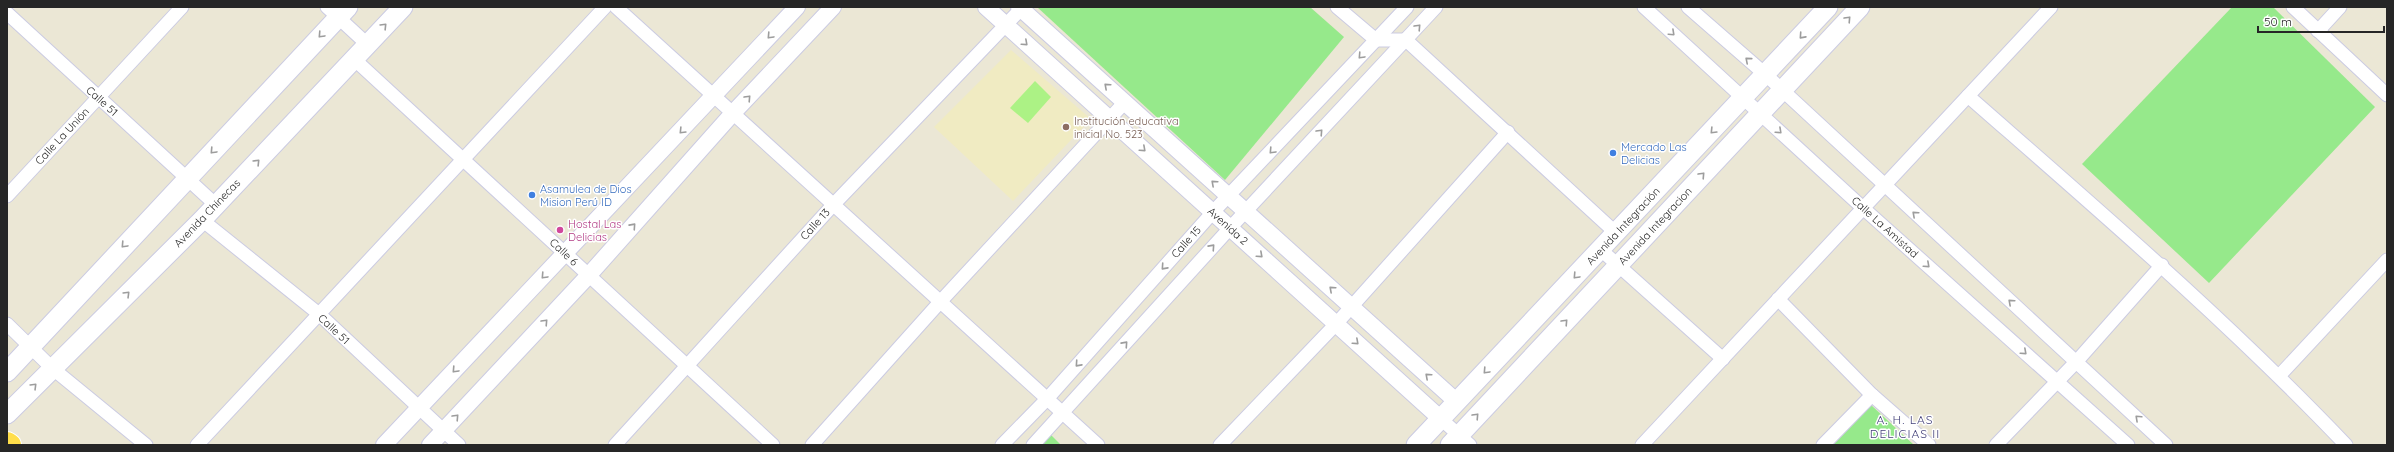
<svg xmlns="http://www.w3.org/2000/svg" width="2394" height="452" viewBox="0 0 2394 452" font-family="Quicksand,sans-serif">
	<rect width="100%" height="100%" fill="#ebe7d5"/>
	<polygon fill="#f0ebc2" points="1011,50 1091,119 1013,201 934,127"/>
	<g fill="#96e98b">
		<polygon points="1037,7 1310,7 1344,37 1225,180"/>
		<polygon points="2232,7 2273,7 2375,107 2209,283 2082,164"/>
		<polygon points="1871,405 1914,445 1833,445"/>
		<polygon points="1050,434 1061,445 1040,445"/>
	</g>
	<polygon fill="#acf285" points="1035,81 1051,97 1028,123 1010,108"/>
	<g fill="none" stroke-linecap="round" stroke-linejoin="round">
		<g stroke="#cbcbe2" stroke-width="15">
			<g id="minor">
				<polyline points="327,7 367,44"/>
				<polyline points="616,7 1098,445"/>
				<polyline points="1337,7 1376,40 1406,40 1616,233"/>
				<polyline points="1644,7 1863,208 2128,445"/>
				<polyline points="1688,7 1766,75 2166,445"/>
				<polyline points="2293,7 2387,95"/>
				<polyline points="7,13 216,205"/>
				<polyline points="2318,31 2340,7"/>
				<polyline points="354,59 773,445"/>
				<path d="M1968,96C2097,209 2228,321 2346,445"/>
				<polyline points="7,196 182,7"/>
				<polyline points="202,220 319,314 459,445"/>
				<polyline points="1601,250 1723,359"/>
				<polyline points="1778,299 1872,395 1929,445"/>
				<polyline points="7,324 52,368 146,445"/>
				<polyline points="2280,375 2387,260"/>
				<polyline points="1441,419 1470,445"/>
				<polyline points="197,445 605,7"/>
				<polyline points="615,445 833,205 1021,9"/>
				<polyline points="812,445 940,302 1125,102"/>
				<polyline points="1002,445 1047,399 1213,212 1407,7"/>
				<polyline points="1033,445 1230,228 1436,7"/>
				<polyline points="1220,445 1336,324 1508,132"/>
				<polyline points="1642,445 2051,7"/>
				<polyline points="1823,445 1872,395"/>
				<polyline points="1996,445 2077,361 2162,265"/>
			</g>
		</g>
		<g stroke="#cbcbe2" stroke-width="18">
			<g id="tertiary">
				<polyline points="986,7 1441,419"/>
				<polyline points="1019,7 1457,402"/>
				<polyline points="384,445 797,7"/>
				<polyline points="430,445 589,275 733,113 833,7"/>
			</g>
		</g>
		<g stroke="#cbcbe2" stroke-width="21">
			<g id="secondary">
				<polyline points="7,372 348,7"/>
				<polyline points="7,414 202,220 403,7"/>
				<polyline points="1416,445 1828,7"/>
				<polyline points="1450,445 1860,7"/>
			</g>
		</g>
		<g stroke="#fff" stroke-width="24">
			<polyline id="trunk" points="7,443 10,445"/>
		</g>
		<use href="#minor" stroke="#fff" stroke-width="13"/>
		<use href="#tertiary" stroke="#fff" stroke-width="16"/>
		<use href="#secondary" stroke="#fff" stroke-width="19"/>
		<use href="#trunk" stroke="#ffde4a" stroke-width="22"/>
	</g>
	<defs><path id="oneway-chevron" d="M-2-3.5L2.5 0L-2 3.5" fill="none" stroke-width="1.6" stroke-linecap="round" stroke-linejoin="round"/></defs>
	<g stroke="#9d9d9d">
		<use href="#oneway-chevron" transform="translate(1848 19) rotate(-47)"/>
		<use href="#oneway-chevron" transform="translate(384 26) rotate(-46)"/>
		<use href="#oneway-chevron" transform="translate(1418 27) rotate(-47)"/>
		<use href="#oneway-chevron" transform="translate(1672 33) rotate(43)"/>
		<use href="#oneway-chevron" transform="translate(321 35) rotate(133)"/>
		<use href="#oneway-chevron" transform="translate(770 36) rotate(133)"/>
		<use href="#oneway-chevron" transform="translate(1802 36) rotate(132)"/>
		<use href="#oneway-chevron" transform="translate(1025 43) rotate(42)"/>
		<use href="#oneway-chevron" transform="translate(1361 56) rotate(133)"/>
		<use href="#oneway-chevron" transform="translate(1748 60) rotate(-139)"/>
		<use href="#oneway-chevron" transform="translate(1107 86) rotate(-138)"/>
		<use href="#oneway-chevron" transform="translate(748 98) rotate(-47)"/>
		<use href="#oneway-chevron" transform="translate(682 131) rotate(134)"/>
		<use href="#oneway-chevron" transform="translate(1713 131) rotate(134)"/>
		<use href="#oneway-chevron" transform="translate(1779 131) rotate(43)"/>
		<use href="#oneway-chevron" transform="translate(1320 132) rotate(-47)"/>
		<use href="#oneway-chevron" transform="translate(1143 149) rotate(42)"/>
		<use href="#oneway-chevron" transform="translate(213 151) rotate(133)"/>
		<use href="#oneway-chevron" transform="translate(1272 151) rotate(133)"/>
		<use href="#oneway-chevron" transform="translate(257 162) rotate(-46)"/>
		<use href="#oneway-chevron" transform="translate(1702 175) rotate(-47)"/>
		<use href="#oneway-chevron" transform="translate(1214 183) rotate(-138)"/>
		<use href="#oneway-chevron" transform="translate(1915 214) rotate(-138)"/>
		<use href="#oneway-chevron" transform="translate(633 226) rotate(-48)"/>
		<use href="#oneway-chevron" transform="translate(124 245) rotate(133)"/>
		<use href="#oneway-chevron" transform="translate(1212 247) rotate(-48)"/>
		<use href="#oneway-chevron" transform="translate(1260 255) rotate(42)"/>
		<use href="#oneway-chevron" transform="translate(1927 265) rotate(42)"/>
		<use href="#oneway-chevron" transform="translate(1164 267) rotate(132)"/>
		<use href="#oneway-chevron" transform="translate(544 276) rotate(133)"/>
		<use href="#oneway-chevron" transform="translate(1576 276) rotate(133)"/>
		<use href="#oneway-chevron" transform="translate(1332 289) rotate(-138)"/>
		<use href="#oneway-chevron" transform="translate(127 294) rotate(-45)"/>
		<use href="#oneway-chevron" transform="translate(2011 302) rotate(-138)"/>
		<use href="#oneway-chevron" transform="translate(545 322) rotate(-47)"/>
		<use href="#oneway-chevron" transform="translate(1565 322) rotate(-47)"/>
		<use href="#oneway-chevron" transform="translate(1356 342) rotate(42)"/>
		<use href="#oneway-chevron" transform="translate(1125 344) rotate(-48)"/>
		<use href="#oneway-chevron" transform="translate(2024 352) rotate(42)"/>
		<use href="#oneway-chevron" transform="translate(1078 364) rotate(132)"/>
		<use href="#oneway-chevron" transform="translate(455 370) rotate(133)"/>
		<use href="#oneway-chevron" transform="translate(1486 371) rotate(133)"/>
		<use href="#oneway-chevron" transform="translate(1428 376) rotate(-138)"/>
		<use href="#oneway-chevron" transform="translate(34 386) rotate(-45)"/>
		<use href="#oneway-chevron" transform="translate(1476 416) rotate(-47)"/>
		<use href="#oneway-chevron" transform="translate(456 417) rotate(-47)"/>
		<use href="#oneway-chevron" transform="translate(2138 418) rotate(-137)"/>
	</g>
	<circle fill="#8d6e63" stroke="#fff" stroke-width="1.5" cx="1066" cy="127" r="4"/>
	<g fill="#3f7fe0" stroke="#fff" stroke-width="1.5">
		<circle cx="1613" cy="153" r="4"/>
		<circle cx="532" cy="195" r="4"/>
	</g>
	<circle fill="#d1479c" stroke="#fff" stroke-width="1.5" cx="560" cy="230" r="4"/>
	<g text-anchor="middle" stroke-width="3" stroke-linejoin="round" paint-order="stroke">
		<g font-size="11" fill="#262626" stroke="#fff">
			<text transform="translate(102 101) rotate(42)" y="4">Calle 51</text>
			<text transform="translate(62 136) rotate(-47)" y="4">Calle La Unión</text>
			<text transform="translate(207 213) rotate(-46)" y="4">Avenida Chinecas</text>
			<text transform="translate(815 224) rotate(-48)" y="4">Calle 13</text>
			<text transform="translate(1228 226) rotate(42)" y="4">Avenida 2</text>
			<text transform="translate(1623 226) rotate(-47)" y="4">Avenida Integración</text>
			<text transform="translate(1655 226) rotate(-47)" y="4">Avenida Integracion</text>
			<text transform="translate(1885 227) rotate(42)" y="4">Calle La Amistad</text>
			<text transform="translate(1186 242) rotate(-48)" y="4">Calle 15</text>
			<text transform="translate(564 252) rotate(43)" y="4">Calle 6</text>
			<text transform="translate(334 329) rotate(43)" y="4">Calle 51</text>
		</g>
		<g font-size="11" fill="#785e54" stroke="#fff" text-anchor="start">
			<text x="1074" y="125">Institución educativa<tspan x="1074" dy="13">inicial No. 523</tspan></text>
		</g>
		<g font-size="11" fill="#366cbe" stroke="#fff" text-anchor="start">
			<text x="1621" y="151">Mercado Las<tspan x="1621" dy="13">Delicias</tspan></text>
			<text x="540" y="193">Asamulea de Dios<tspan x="540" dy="13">Mision Perú ID</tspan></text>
		</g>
		<g font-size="11" fill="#b23c85" stroke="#fff" text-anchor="start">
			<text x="568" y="228">Hostal Las<tspan x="568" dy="13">Delicias</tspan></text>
		</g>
		<g font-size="12" letter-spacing="1" fill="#45437b" stroke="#fff">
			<text x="1905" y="424">A. H. LAS<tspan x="1905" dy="14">DELICIAS II</tspan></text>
		</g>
	</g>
	<rect width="2394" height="452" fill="none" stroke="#262626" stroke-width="16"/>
	<path d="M2258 26v6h126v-6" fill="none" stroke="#262626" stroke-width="2"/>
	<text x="2264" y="26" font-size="12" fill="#262626" stroke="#ffffff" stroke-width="3" paint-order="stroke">50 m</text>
</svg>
